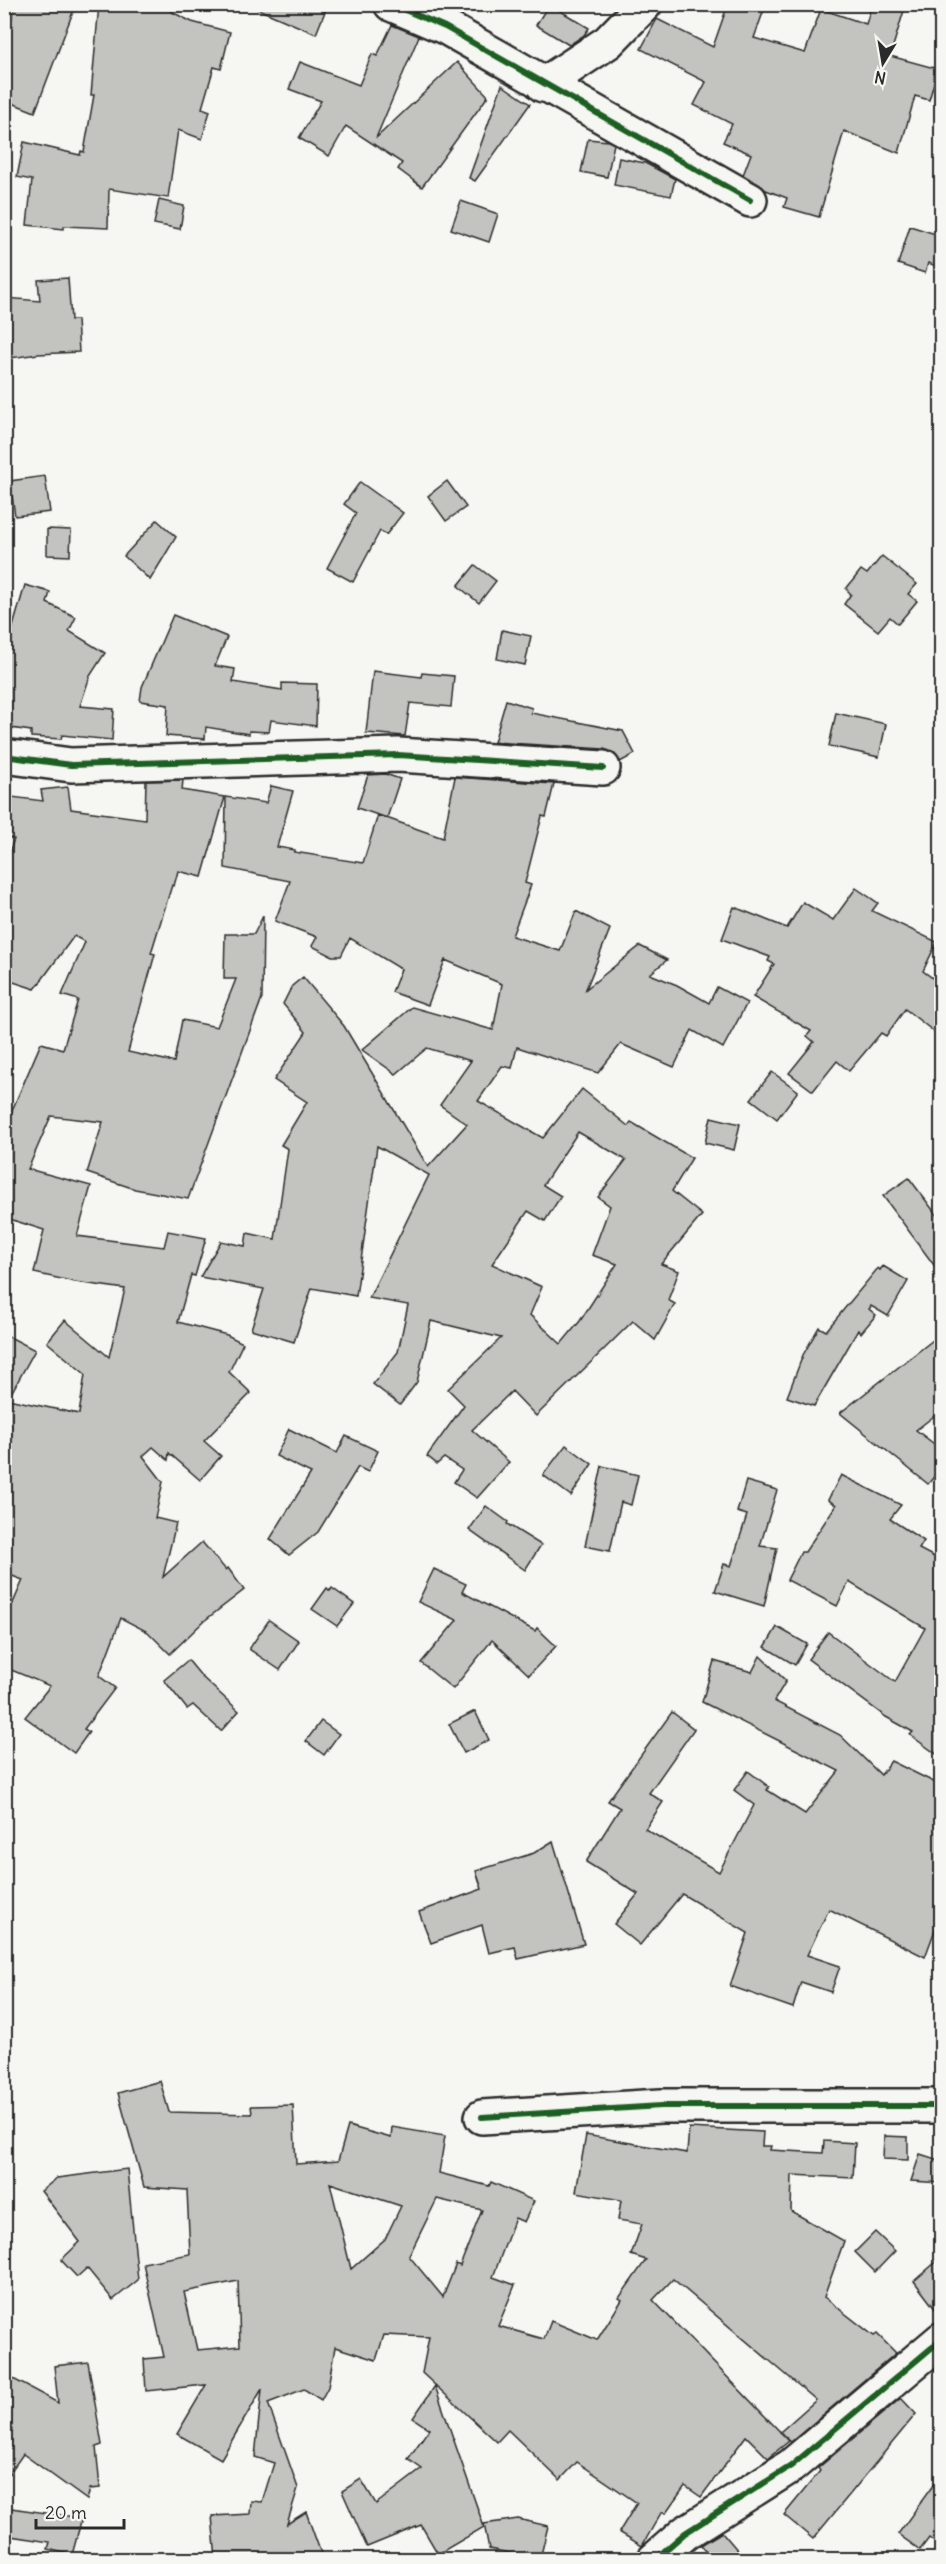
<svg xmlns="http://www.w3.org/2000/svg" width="946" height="2564" viewBox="0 0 946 2564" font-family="Delius,sans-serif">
	<rect width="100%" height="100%" fill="#f6f6f2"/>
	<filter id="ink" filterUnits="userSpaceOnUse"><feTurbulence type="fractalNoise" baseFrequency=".0167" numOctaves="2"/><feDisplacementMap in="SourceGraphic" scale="12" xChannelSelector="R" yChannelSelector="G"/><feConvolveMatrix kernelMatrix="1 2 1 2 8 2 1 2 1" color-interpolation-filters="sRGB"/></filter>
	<g filter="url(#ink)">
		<g fill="#c3c3c0" stroke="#2b2b2b" stroke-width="1.5" fill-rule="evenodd">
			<polygon points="13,4 76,4 35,112 4,100 4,15 12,18"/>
			<polygon points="99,4 173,4 172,12 192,22 230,32 221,69 214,67 202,108 210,111 202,139 178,130 168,198 109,189 108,228 64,226 64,229 27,225 32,180 17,177 24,142 80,155 81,151 84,152 94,95 91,95"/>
			<polygon points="246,4 328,4 316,34"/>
			<polygon points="549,4 589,28 584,35 569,45 536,25"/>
			<polygon points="728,4 766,4 754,38 805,53 821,9 866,24 872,4 906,4 890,56 938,69 929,100 915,96 899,153 844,131 819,217 784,207 787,198 766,190 743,175 751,154 723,142 732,124 694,105 706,82 641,49 657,19 713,47"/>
			<polygon points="392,25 419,36 376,138 457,62 488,96 422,187 398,169 402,163 346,126 329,156 299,138 321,101 289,89 300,62 359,85 372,54 377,56"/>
			<polygon points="502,85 530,104 475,181 469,178"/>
			<polygon points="588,139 608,141 614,144 607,177 581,172"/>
			<polygon points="619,158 645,163 675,179 671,196 614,185"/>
			<polygon points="159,200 184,206 180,229 154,224"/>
			<polygon points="461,201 498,214 489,242 451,229"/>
			<polygon points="910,226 942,236 942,268 928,263 925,273 898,264"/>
			<polygon points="68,278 71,320 77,320 79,352 38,354 4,359 6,298 40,301 38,280"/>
			<polygon points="45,476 50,512 15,516 10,481"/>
			<polygon points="447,481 466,507 446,521 428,496"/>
			<polygon points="360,482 403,513 386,535 380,531 353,582 327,568 356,513 344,504"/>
			<polygon points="157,520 176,537 150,580 124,556"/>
			<polygon points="47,529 71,530 70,556 47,555"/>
			<polygon points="882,556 917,584 908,594 917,601 898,624 890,617 878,631 844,604 851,594 846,589 861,570 867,574"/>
			<polygon points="475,565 496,581 479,603 458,586"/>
			<polygon points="25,585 50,592 47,603 76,617 69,631 105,653 90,676 80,706 114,709 112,740 62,735 61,739 31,737 31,731 4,727 4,628 12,630"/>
			<polygon points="173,615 227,637 215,666 235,669 233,682 282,690 282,683 317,684 316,726 271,720 269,732 249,731 249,734 206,727 205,739 166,736 168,705 140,701 142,687"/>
			<polygon points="502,630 531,636 525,665 497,659"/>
			<polygon points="373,671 421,677 422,673 454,676 451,707 410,703 405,736 366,733"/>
			<polygon points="506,700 532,708 531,713 623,731 635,754 620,762 614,753 604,749 494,742"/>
			<polygon points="836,713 886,724 879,757 829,746"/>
			<polygon points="385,774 400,779 387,818 357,808 368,775"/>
			<path d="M455,777L554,784L546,817L542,816L525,883L531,885L512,936L560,951L576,911L610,929L586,989L640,946L667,960L650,974L677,985L709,1003L717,987L747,1003L723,1048L692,1030L674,1067L621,1044L598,1073L517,1047L512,1068L502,1066L478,1101L543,1138L582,1089L628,1126L631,1122L692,1158L672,1191L702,1215L661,1264L679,1271L668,1300L675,1304L655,1340L633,1321L536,1416L512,1391L472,1430L509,1462L477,1498L454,1482L462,1470L444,1458L437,1464L427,1456L464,1405L448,1389L501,1338L431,1321L417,1382L400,1405L373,1384L398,1352L408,1305L369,1298L429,1175L377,1146L356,1296L312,1288L294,1342L251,1329L264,1289L200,1277L221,1241L245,1246L247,1233L275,1239L288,1149L281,1145L307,1102L274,1080L306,1032L283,1004L292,986L303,977L344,1026L428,1167L467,1124L440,1105L471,1061L427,1048L396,1074L362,1050L412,1007L493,1030L502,984L445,960L428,1005L392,992L401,969L350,938L341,956H332L312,946L317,937L275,921L290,881L225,868L226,797L266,803L271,786L293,791L277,847L295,850L294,852L363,863L378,815L443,838ZM578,1132L626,1160L598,1197L610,1206L592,1255L617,1264L580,1321L561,1344L530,1315L542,1287L492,1264L528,1211L545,1221L561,1196L543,1185Z"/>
			<polygon points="183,780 182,790 225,797 202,877 178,871 174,886 172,885 151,953 155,954 128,1052 174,1062 182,1020 217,1027 236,979 224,979 225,934 254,934 263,916 262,998 188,1199 135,1189 87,1173 103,1122 51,1116 28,1169 91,1186 77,1236 164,1247 168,1231 206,1238 195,1276 191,1275 178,1322 227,1335 243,1343 229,1372 251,1393 204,1441 221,1456 200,1480 169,1453 168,1460 153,1447 143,1456 163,1482 155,1518 176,1523 163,1577 202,1542 226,1570 228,1568 244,1590 204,1621 170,1654 148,1632 121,1618 99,1676 115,1688 84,1729 89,1732 74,1753 25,1717 50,1686 4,1667 4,1624 23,1580 4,1573 4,1334 35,1350 8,1399 79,1414 85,1374 47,1342 65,1320 109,1357 125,1289 75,1282 34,1273 44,1230 6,1218 4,1221 4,1129 41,1043 63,1049 78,1000 62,995 85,942 74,936 35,989 4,979 4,866 14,839 4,837 4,796 43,801 41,790 68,787 71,809 145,819 146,781"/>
			<polygon points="856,888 878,903 872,911 937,942 923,971 942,985 942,1038 905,1009 886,1036 881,1033 849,1071 837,1061 813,1091 789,1073 814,1042 807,1036 811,1031 753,997 774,964 768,961 770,957 722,939 734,907 787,928 803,902 833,920"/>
			<polygon points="772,1072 798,1091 777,1119 751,1099"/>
			<polygon points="711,1117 740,1124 734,1150 705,1143"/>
			<polygon points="909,1178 942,1222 942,1276 883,1196"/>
			<polygon points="883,1266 908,1281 888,1316 871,1306 869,1309 876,1315 861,1333 858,1330 814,1406 787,1397 803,1355 819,1327 826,1331 878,1268 880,1270"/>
			<polygon points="942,1333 942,1410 916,1430 942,1450 942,1467 928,1484 840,1413"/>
			<polygon points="289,1429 337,1453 346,1436 378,1451 368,1472 358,1467 318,1532 289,1555 270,1539 311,1473 276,1456"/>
			<polygon points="566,1445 592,1464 571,1496 543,1475"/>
			<polygon points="602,1466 638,1475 631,1505 621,1502 610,1551 585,1546"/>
			<polygon points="841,1475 901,1505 890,1519 924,1541 919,1549 942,1561 942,1758 910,1735 913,1732 886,1717 808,1659 828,1632 895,1682 925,1628 849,1582 837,1606 787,1580 801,1552 805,1552 836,1505 828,1500"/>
			<polygon points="746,1481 777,1490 760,1546 777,1548 764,1606 715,1591 724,1564 731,1566 747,1515 737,1512"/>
			<polygon points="486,1506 508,1522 507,1524 541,1545 525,1570 469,1530"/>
			<polygon points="434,1569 466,1584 462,1592 535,1631 537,1628 556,1646 529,1675 492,1640 453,1689 421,1663 457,1620 418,1602"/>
			<polygon points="327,1588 330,1591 332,1588 354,1604 337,1626 312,1609"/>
			<polygon points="269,1620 299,1641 280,1670 249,1649"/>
			<polygon points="777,1627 807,1644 795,1665 765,1647"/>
			<polygon points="760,1656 786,1681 774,1701 840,1735 881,1775 891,1761 942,1786 942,1911 925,1957 829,1909 807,1955 840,1966 831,1992 801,1982 793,2008 730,1986 748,1933 682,1894 640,1945 614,1924 638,1894 586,1862 620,1808 608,1801 672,1712 694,1729 649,1793 663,1802 645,1829 719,1872 754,1805 734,1790 748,1771 769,1787 767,1790 805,1814 839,1771 702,1702 714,1661 752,1672"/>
			<polygon points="188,1660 202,1677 239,1711 221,1731 193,1705 187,1709 164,1680"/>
			<polygon points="475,1711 489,1740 464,1753 449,1724"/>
			<polygon points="321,1721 339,1734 324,1755 306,1741"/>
			<polygon points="553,1841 584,1944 518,1959 515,1947 489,1953 482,1925 431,1943 419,1912 482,1889 476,1871 534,1853"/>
			<path d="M160,2081L169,2112L252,2114L251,2106L293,2105L296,2164L338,2161L348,2126L391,2138L392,2127L445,2136L439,2173L489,2186L491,2182L534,2201L524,2222L515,2218L493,2277L515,2285L498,2326L544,2339L551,2321L597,2340L622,2300L619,2298L646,2260L631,2255L642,2224L618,2220L621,2200L576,2192L586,2135L687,2153L689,2128L763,2132L762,2146H771L770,2150L823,2153L824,2141L855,2143L853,2178L792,2175L791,2211L844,2241L824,2297L874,2336L877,2334L896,2353L791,2442L780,2432L816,2400L673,2279L653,2300L789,2441L768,2458L746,2436L701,2497L685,2486L666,2513H661L642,2546L619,2532L637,2503L577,2462L560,2480L508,2430L497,2442L422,2373L429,2337L384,2335L376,2360L335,2347L328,2387L321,2400L304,2389L268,2403L298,2488L287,2524L306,2512L323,2559H216L212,2516L250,2514L251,2501L262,2502L274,2463L255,2457L262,2389L221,2459L177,2434L206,2385L146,2391L144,2359L164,2357L143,2263L190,2254L187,2190L144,2187L118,2093ZM330,2183L401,2206L385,2239L351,2269ZM437,2199L482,2210L460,2266L456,2264L443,2297L409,2256ZM238,2281L240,2346L197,2350L184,2292Z"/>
			<polygon points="884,2136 908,2137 908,2160 883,2159"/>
			<polygon points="920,2154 942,2161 942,2183 911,2181"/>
			<polygon points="127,2169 138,2280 113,2300 87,2268 77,2277 61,2260 80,2242 41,2191 57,2178"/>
			<polygon points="875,2232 895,2251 875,2272 855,2252"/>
			<polygon points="942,2257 942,2318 914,2281"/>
			<polygon points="88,2362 102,2445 96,2447 100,2488 90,2489 87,2500 23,2454 4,2481 4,2374 58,2403 54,2366"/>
			<polygon points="435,2386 484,2527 438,2554 421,2525 367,2547 342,2491 361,2479 376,2504 422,2469 408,2459 429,2429 413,2418"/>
			<polygon points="901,2398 916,2414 813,2539 784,2515 820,2471 818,2468"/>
			<polygon points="942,2473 942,2547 929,2538 920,2550 898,2534"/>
			<polygon points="4,2507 82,2518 72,2555 48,2549 50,2542 4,2535"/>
			<polygon points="518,2519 548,2526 540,2559 489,2549 484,2524"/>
			<polygon points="722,2532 745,2559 712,2559 701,2545"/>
		</g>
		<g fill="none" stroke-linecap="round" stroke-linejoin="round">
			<g stroke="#2b2b2b" stroke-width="38">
				<g id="minor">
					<polyline points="391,4 445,27 750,200"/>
					<polyline points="543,85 608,42 645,4"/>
					<polyline points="4,756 71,765 398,755 603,768"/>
					<polyline points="482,2117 661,2106 942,2106"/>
					<polyline points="654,2560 685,2533 791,2466 942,2339"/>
				</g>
			</g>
			<use href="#minor" stroke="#f6f6f2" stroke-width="33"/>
			<g stroke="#f6f6f2" stroke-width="10">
				<g id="cycleway">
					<polyline points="391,4 445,27 750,200"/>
					<polyline points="4,756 71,765 398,755 603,768"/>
					<polyline points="482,2117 661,2106 942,2106"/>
					<polyline points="654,2560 685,2533 791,2466 942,2339"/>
				</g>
			</g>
			<use href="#cycleway" stroke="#1b5e20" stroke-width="6"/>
		</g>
	</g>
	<rect width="946" height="2564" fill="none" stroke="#f6f6f2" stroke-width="24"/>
	<rect x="12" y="12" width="922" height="2540" fill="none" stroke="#2b2b2b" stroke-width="2" filter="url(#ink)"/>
	<g transform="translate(883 63) rotate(191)" stroke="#f6f6f2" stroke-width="4.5" paint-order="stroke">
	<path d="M0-4.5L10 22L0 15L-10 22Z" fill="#2b2b2b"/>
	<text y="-9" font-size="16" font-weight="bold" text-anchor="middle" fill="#2b2b2b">N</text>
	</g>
	<path d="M36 2519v9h88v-9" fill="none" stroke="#2b2b2b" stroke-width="3"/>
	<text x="45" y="2519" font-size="18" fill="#2b2b2b" stroke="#f6f6f2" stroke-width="4.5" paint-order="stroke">20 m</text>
</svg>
